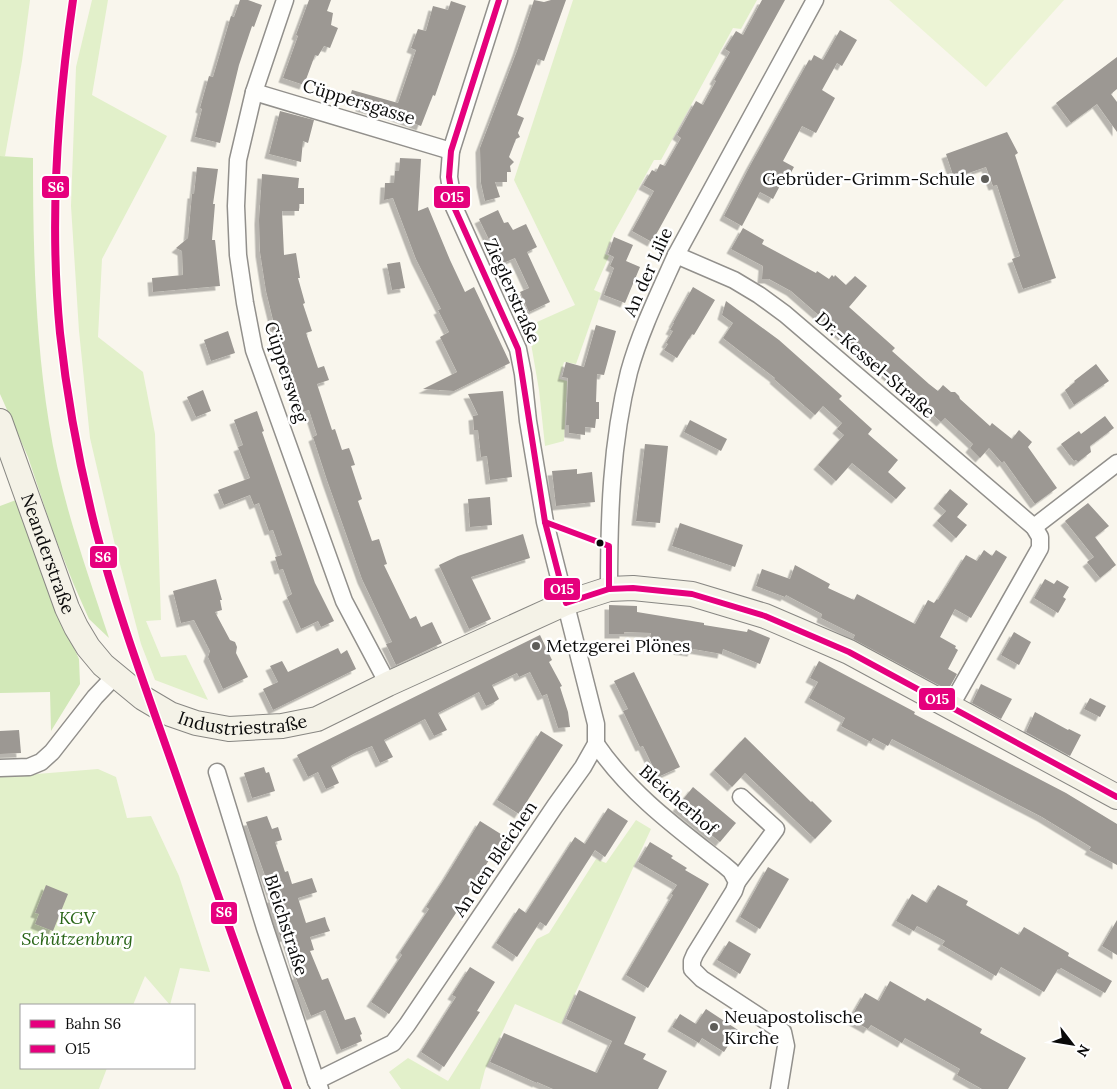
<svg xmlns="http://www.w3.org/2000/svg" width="1117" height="1089" viewBox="0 0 1117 1089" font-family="Lora,serif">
	<defs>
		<filter id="shadow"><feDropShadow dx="-4.5" dy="4.5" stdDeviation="0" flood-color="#0004"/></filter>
	</defs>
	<rect width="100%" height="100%" fill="#f9f6ed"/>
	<g fill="#e2f0ca">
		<polygon points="0,0 30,0 22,61 5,156 0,156"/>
		<polygon points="92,0 108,0 92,95 167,136 102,259 98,337 143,372 155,434 161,620 146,621 161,657 186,655 208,700 155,680 141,644 115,545 90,438 79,331 71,206 76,67"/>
		<polygon points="573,0 757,0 741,29 733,28 661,160 654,160 613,234 605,254 609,256 594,290 601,293 576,364 564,362 559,379 567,381 564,441 545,446 539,390 528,326 575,305 514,180"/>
		<polygon points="98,769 116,777 127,818 151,816 179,876 210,972 180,968 170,1005 145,976 133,1005 21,1005 21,1068 107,1068 99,1089 0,1089 0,777"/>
		<polygon points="636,820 651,829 561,1024 515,1004 485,1070 480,1089 401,1089 389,1072 408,1058 448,1081 537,939 549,933 596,859 606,863"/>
	</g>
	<g fill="#d2e8b8">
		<path d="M0,156L33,158C33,246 35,335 49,423C60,496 86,568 109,638L89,619L74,585L53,532L28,457L0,394Z"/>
		<polygon points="16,500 58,613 79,659 80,684 51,731 50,692 0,693 0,506"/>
	</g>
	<polygon fill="#ecf4d5" points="889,0 1064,0 986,87"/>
	<g fill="#9c9893" filter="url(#shadow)">
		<polygon points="240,0 248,0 262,5 254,27 252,26 239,65 220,143 195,137 202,109 200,108 209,76 213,77 231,16 234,17"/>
		<polygon points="309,0 331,0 327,11 333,13 331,25 338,28 330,48 324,46 318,56 315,55 304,85 283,78 298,36 296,35"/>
		<polygon points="534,0 544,2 551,0 566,0 544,61 538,59 517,115 524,118 518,133 520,137 516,139 509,157 514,162 510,166 511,172 507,172 507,182 495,182 500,197 485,201 481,183 480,148 517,51"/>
		<polygon points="762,0 785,0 652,242 632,231 654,191 643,185 652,170 656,172 660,164 665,166 681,138 677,135 696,101 703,105 716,81 714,80 730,52 725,49 736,31 743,35"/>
		<polygon points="451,1 466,6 435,96 433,95 421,126 375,109 375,111 360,107 361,104 349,100 352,90 398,103 416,50 411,48 418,29 426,31 433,6 448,10"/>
		<polygon points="840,30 857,40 842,66 837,63 822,90 835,98 816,133 802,126 783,161 794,167 786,182 783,180 773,199 760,192 742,226 724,216 751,164 809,60 811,61 814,55 823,60"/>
		<polygon points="1117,57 1117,89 1111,94 1117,102 1117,132 1097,104 1071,123 1056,103"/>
		<polygon points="280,111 314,120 308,143 303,141 301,162 269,154"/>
		<polygon points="1007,132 1018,153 1015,155 1056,278 1023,289 1012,259 1020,256 997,185 993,186 986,167 954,178 946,154"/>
		<polygon points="400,158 421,159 418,211 428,207 450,260 465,292 474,287 510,363 454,391 423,389 457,372 440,337 449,332 438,310 441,309 416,259 393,198 384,200 385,183 394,183 395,171 399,171"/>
		<polygon points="197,167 218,169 213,204 215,204 212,240 215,240 220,286 153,292 152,278 183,275 182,251 176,248 188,238 192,194 194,194"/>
		<polygon points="262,174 299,178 298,188 304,188 304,204 299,204 299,211 282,211 284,255 296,253 300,278 298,278 305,303 303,304 312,331 306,333 318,368 324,366 329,380 317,384 332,430 335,429 342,450 349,448 352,456 355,465 351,466 362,499 358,501 372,541 379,539 387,564 384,565 410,619 416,616 421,627 432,622 442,643 396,665 386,644 392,642 362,579 327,480 313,437 317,435 309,410 302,412 278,344 276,345 271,325 274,324 266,291 260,252 259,220"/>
		<polygon points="498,210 504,223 508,222 513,230 526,224 537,247 527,252 550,302 529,312 520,292 529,288 515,258 501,264 479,219"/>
		<polygon points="743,228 764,240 762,244 816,273 817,271 829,279 832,275 834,277 835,275 846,285 855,276 867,286 849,307 895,348 892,351 929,384 938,391 943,385 951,392 955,392 959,396 960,399 990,426 992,423 1012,439 1019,430 1032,442 1028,447 1057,488 1035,504 1004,461 1002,463 989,448 980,458 970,448 973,444 945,418 941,422 791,291 769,279 762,279 763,266 731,249"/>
		<polygon points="614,237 633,245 626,261 640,267 625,303 604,295 614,268 610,266 614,257 608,254"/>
		<polygon points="400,262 405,288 392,290 387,264"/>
		<polygon points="693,287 715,300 694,335 692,334 677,358 664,350 668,344 666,343 673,331 670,330 674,323 673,323"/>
		<polygon points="726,301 779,340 842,396 839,399 872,429 868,434 898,460 888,472 906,488 896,499 852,463 836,481 818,465 844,435 837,429 842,423 823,406 815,415 774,379 775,378 723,338 733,323 722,315"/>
		<polygon points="596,325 616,331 604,375 597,374 596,402 599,402 599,419 596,419 595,428 585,427 585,435 569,433 569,425 566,425 568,378 562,377 566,362 584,367"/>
		<polygon points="228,331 235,353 211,361 204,340"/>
		<polygon points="1096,364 1109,381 1074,405 1065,390 1075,382 1074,381"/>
		<polygon points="203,390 211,411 196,417 187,397"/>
		<polygon points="503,391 512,477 490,480 487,456 481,457 478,430 474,430 473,416 478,415 468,394"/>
		<polygon points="257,411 264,431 262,432 315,583 334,621 321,627 318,621 301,629 287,597 292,594 283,569 279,570 275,557 282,555 273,530 269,531 259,503 254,505 250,495 224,505 218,490 250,478 238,447 243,445 234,420"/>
		<polygon points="1105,416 1114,428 1090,446 1091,452 1078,462 1076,460 1074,461 1061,444 1079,431 1081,434"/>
		<polygon points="690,420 727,439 721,451 684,432"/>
		<polygon points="645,444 668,446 660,523 636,521"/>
		<polygon points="577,469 577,474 592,472 595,502 556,506 552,471"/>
		<polygon points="950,489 968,504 957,517 967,525 956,538 937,521 946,511 938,504"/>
		<polygon points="490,497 492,525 470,527 468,499"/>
		<polygon points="1088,503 1109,526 1095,537 1116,565 1100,578 1087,562 1094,557 1065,521"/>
		<polygon points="680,523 743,545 735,567 672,546"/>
		<polygon points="523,534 530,558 471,577 491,619 469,629 439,565 458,556"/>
		<polygon points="984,550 992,556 996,550 1007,557 971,618 955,609 940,637 956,646 955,648 958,650 948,669 957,674 948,690 853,639 855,635 821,618 822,614 786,595 785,597 756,586 762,569 790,579 795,565 830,584 828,588 854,600 857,594 915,624 928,600 934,603 937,599 938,600 966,555 977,561"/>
		<polygon points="216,579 222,600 220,600 222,610 215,612 230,640 235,642 237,647 236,653 248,677 223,689 208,657 210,651 194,620 181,623 173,591"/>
		<polygon points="1045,579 1054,584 1057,580 1069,587 1063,597 1066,599 1058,613 1034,598"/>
		<polygon points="609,605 637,606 637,612 704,623 704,625 747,632 748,629 770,638 760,664 723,649 722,654 693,649 692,652 678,650 678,646 649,641 651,633 624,632 624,634 609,634"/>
		<polygon points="1014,632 1031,642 1019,665 1001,655"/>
		<polygon points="540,635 552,660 549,662 562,686 560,687 568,712 570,727 558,728 547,694 542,696 530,672 519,677 517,673 492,685 499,699 493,703 486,706 479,692 438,713 447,730 434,736 425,719 384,740 393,757 380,763 372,746 357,752 331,766 339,783 326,789 318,772 308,777 297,755"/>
		<polygon points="338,648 341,654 347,650 356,669 273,710 263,689 278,682 270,666 282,661 288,672"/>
		<polygon points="819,661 915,712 914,714 1066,793 1117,824 1117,865 1089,850 1091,847 1042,817 892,739 888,746 873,738 871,742 841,726 845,718 809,698 818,682 810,678"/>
		<polygon points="634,672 680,767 658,777 643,746 640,747 623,711 628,709 614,681"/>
		<polygon points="981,684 1012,699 1001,719 972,703"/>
		<polygon points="1090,698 1106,706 1100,717 1084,709"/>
		<polygon points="1035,712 1068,730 1069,729 1081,735 1070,756 1026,732"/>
		<polygon points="19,730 21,753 0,754 0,731"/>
		<polygon points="541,731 563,745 519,814 497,800"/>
		<polygon points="745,737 811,802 812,801 832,821 815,839 745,773 732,787 714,770"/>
		<polygon points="264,767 266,773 269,772 275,791 252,798 244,773"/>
		<polygon points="693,787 736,823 720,842 677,807"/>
		<polygon points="608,808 628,821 605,857 595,850 546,926 540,922 517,957 496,943 519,908 526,913 575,837 585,844"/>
		<polygon points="267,816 272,829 278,827 282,840 275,842 285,872 288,871 292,884 312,878 317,892 298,898 306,923 325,917 327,924 330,931 310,937 314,950 310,951 322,980 328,978 345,1020 355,1017 362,1034 360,1035 362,1041 341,1050 325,1010 311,1016 295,976 298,975 286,937 281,939 269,899 273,898 246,822"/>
		<polygon points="480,821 504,836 456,913 389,1014 371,1002 402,955 400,953 401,951 429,909 426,907 445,878"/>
		<polygon points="650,842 673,856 671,858 687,868 685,870 709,884 648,988 626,975 673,895 671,894 677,885 638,862"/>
		<polygon points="768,867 789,879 760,929 740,917"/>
		<polygon points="46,885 68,894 53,931 35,924 39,914 35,913"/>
		<polygon points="938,885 968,901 966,905 1019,935 1024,927 1069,953 1068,956 1112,981 1105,993 1061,968 1059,970 1058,969 1044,992 1001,967 996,976 942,945 945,941 917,926 914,931 896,921 912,894 927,903"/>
		<polygon points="1117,920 1117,955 1102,946"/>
		<polygon points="729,941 751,954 740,974 717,960"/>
		<polygon points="470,967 495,982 477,1011 480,1012 444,1067 421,1052 456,997 452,995"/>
		<polygon points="890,981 925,1001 927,998 966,1020 982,1029 980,1033 1026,1058 1008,1089 982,1089 957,1075 960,1069 905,1038 902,1043 871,1025 868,1029 850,1019 865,993 879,1001"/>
		<polygon points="579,990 636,1017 624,1044 646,1054 643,1059 667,1071 658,1089 553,1089 537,1082 537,1083 490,1062 504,1033 597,1073 612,1041 566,1019"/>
		<polygon points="706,1009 738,1030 724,1052 702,1038 699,1043 672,1027 680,1014 696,1024"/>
	</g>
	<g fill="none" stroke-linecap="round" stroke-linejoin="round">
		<g stroke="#92908c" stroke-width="19">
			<g id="street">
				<polyline points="285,0 254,92 238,160 236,206 238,255 245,303 254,350 344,601 388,684"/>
				<polyline points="254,92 451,151"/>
				<polyline points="676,255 734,280 759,295 785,314 1034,527 1040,537 1040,548 950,707"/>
				<polyline points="1034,527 1117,463"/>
				<path d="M609,589C609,516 611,443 629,372C640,332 659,293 676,255L815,0"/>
				<path d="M596,744C630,794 677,828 724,865L731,871L737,882L734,891L695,954L692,961V969L702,979L783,1032L786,1046L779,1089"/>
				<polyline points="0,768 29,767 41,762 52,752 95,697 115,676"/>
				<polyline points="217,772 265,928 316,1081 320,1089"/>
				<polyline points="737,882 776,829 741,797"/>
				<polyline points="316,1081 393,1043 407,1025 555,806 583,767 596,744 596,724 545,522 528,421 523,374 518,349 454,207 449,177 451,151 499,0"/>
			</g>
		</g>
		<g stroke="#888783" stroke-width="26">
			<g id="secondary">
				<path id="s1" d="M0,421L67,608L76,627L88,647L103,665L143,698L170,714L196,723L229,729L282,726L317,719L388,684L566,603L609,589L633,588L692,594L765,616L849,652L1117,797"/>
			</g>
		</g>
		<use href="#street" stroke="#fefefc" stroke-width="16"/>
		<use href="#secondary" stroke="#f4f2e7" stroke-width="24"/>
		<g stroke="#fff" stroke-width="10">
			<g id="bus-1">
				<polyline points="499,0 451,151 449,177 454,207 518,349 545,522 566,603 609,589 633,588 692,594 765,616 849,652 1117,797"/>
				<polyline points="545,522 609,546 609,589"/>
			</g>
		</g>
		<use href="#bus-1" stroke="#e5007d" stroke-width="6"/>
		<g stroke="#fff" stroke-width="11">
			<path id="rail-1" d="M73,0C57,110 49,221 60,333C67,398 79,463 95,527C116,609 146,689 174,769C211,876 248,983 288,1089"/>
		</g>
		<use href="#rail-1" stroke="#e6007e" stroke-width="8"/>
	</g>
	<g fill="#5e5d59" stroke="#fff" stroke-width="2">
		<circle cx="985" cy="179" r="5"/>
		<circle cx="536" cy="646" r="5"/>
		<circle cx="714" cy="1027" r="5"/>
	</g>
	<circle fill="#0a0a0a" stroke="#fff" stroke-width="2" cx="600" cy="543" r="4.5"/>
	<g text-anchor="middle" stroke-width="5" stroke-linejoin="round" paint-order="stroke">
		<g font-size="18" fill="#0a0a0a" stroke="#fff">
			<text transform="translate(359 102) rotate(17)" y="6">Cüppersgasse</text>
			<text transform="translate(648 272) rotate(-66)" y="6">An der Lilie</text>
			<text transform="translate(512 291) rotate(66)" y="6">Zieglerstraße</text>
			<text transform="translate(875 365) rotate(41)" y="6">Dr.-Kessel-Straße</text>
			<text transform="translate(286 372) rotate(72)" y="6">Cüppersweg</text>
			<text dy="6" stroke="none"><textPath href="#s1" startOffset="141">Neanderstraße</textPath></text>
			<text dy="6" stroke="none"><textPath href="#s1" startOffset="424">Industriestraße</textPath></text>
			<text transform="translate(678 800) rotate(41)" y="6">Bleicherhof</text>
			<text transform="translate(495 859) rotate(-56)" y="6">An den Bleichen</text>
			<text transform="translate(286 925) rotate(72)" y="6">Bleichstraße</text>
		</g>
		<g font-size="18" fill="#0a0a0a" stroke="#fff" text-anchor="start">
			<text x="975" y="185" text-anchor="end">Gebrüder-Grimm-Schule</text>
			<text x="546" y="652">Metzgerei Plönes</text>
			<text x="724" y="1023">Neuapostolische<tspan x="724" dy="21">Kirche</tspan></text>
		</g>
		<g font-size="18" font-style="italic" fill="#296517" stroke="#fff">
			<text x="77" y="924">KGV<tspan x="77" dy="21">Schützenburg</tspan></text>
		</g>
	</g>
	<g stroke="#fff" stroke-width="2">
		<rect x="41" y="175" width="29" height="24" rx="5" fill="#e6007e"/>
		<rect x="433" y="185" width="38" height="24" rx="5" fill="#e5007d"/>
		<rect x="89" y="545" width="29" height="24" rx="5" fill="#e6007e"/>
		<rect x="543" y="577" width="38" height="24" rx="5" fill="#e5007d"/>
		<rect x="918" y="687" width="38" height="24" rx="5" fill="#e5007d"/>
		<rect x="210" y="901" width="28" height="24" rx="5" fill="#e6007e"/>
	</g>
	<g font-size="14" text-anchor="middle" font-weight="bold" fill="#fff">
		<text x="56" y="192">S6</text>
		<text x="452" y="202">O15</text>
		<text x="103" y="562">S6</text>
		<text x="562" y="594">O15</text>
		<text x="937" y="704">O15</text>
		<text x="224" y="917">S6</text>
	</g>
	<rect x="20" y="1004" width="175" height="65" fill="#ffffff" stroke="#9d9d9d"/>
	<rect x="30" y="1020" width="25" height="8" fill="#e6007e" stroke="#9d9d9d"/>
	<text x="65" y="1029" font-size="15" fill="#0a0a0a">Bahn S6</text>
	<rect x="30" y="1045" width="25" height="8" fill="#e5007d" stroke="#9d9d9d"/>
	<text x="65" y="1054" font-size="15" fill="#0a0a0a">O15</text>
	<g transform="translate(1072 1044) rotate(121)" stroke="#ffffff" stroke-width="4" paint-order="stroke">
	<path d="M0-4L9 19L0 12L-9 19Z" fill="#0a0a0a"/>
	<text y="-8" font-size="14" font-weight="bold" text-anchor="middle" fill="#0a0a0a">N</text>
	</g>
</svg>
